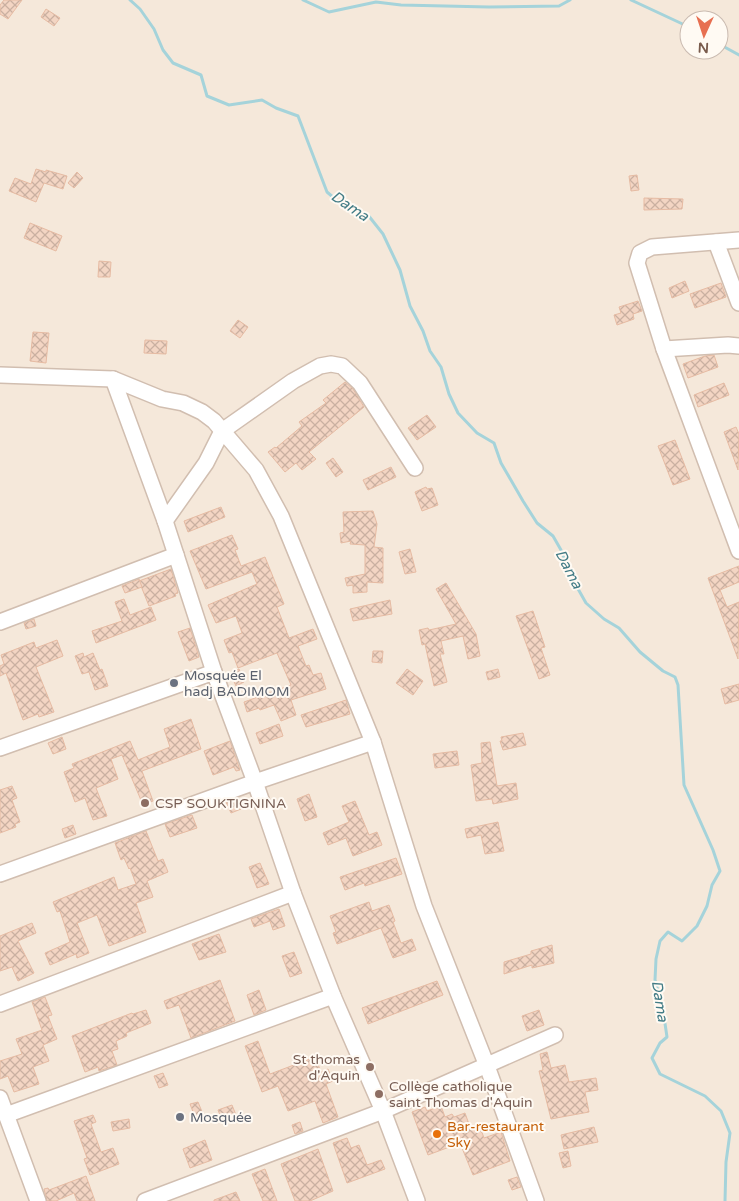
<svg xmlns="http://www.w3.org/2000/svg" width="739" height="1201" viewBox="0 0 739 1201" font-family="'Varela Round',sans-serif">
	<defs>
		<pattern id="building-cross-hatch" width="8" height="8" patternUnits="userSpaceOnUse" patternTransform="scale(1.25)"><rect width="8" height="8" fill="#f3d5c3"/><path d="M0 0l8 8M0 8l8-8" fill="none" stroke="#cab0a1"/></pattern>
	</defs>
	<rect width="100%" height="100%" fill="#fdf6ec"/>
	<path fill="#f5e8da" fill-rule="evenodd" d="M0,0H739V1201H0ZM689,20H719V50H689Z"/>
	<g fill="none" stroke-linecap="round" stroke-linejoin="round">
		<g stroke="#a5d3da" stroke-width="3">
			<polyline points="130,0 140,9 154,29 163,50 173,63 201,75 207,96 229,105 262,100 276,108 298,116 327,192 341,204 368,215 383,234 400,270 410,306 423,331 430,351 441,367 449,394 458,413 477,433 494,443 501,463 523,501 537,523 553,536 561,550 573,580 586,603 604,619 619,628 640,652 663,671 675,677 678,685 684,785 713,850 720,871 712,885 707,906 697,926 682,941 668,932 660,941 656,959 655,980 663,1010 667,1037 660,1043 652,1058 660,1074 705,1096 721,1111 730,1133 726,1162 725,1201"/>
			<polyline points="303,0 329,12 376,2 401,5 489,7 559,6 570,0"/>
			<polyline points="631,0 689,27"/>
			<polyline points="719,44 739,55"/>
		</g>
	</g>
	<g fill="url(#building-cross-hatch)" stroke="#e6bba3">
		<polygon points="4,0 22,0 8,19 0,14 0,5"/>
		<polygon points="46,9 60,18 54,26 41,17"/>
		<polygon points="36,169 46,172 46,170 67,176 63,189 44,183 36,202 9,191 15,178 31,184"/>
		<polygon points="77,172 83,178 74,188 68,183"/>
		<polygon points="637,175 639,190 631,191 629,176"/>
		<polygon points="644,198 683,199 682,209 644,210"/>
		<polygon points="30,223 62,236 56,251 24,238"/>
		<polygon points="99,261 111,262 110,277 98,277"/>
		<polygon points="685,281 689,291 672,298 669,288"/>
		<polygon points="721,283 726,297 695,308 690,294"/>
		<polygon points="638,301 642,311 633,314 634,319 617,325 614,315 621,313 619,307"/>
		<polygon points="238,320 248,327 240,338 230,331"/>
		<polygon points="33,332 49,333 46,363 30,361"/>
		<polygon points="145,340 167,341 166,354 144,353"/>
		<polygon points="714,355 718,367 688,378 683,364 705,356"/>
		<polygon points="345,382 353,389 364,407 309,452 316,459 302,470 296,463 285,472 268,452 275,447 276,448 302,426 299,422 326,403 323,400"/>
		<polygon points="724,383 729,395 698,407 694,395"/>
		<polygon points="427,415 436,427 417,440 408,428"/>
		<polygon points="736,427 739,434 738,470 724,432"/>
		<polygon points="675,440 690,479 673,485 658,446"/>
		<polygon points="333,458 343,472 336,477 326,463"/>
		<polygon points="391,467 396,477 368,490 363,480"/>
		<polygon points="426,487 427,489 432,488 438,505 422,511 415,492"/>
		<polygon points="221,507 225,517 188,532 184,521"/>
		<polygon points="373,511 377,524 374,547 383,548 383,583 367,582 367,592 353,593 353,585 347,586 345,578 365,574 365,545 350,544 351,541 341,543 340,533 344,532 343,512"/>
		<polygon points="232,535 238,549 235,550 241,566 265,557 284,604 277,607 289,638 313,629 317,639 298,646 306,666 309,665 313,675 321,673 326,689 291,700 296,715 281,721 274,705 260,710 259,708 247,712 244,702 291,685 277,653 238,668 232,652 229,653 224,640 242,633 236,616 216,623 208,605 257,584 252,572 206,589 190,551"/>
		<polygon points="410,549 416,572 405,574 399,552"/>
		<polygon points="739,566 739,582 720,590 727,607 739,602 738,659 708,578"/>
		<polygon points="171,569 178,593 175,594 176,596 149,606 139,581"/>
		<polygon points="139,579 142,587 125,593 122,586"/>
		<polygon points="446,583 476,634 480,656 468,659 463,636 441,641 444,654 440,654 447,682 434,686 425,644 422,645 419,630 428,628 429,630 456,624 436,589"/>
		<polygon points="124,599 130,615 151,607 156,620 96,643 92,631 122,621 115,602"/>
		<polygon points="390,600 392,614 353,621 350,609"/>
		<polygon points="533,611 545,647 541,648 550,675 539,679 516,616"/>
		<polygon points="34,619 36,626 26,629 24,623"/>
		<polygon points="190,628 199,657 189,661 178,632"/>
		<polygon points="57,640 63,656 36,667 54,712 39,717 38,714 23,720 6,673 0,676 0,666 4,664 1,655 34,642 36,648"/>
		<polygon points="373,651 383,651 382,663 372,662"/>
		<polygon points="83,653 84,657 93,653 100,670 102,669 108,686 95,690 89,672 82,674 75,656"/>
		<polygon points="239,669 244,682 236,686 230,673"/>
		<polygon points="407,669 423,681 413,695 396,683"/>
		<polygon points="498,669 500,677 488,680 486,672"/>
		<polygon points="739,684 739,700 725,704 721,689"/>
		<polygon points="346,700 350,714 306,727 301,715"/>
		<polygon points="191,719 201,749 142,771 153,801 143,805 122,755 111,759 118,779 96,788 107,816 93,820 85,798 75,802 64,772 74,768 72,764 130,741 138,760 170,747 164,729"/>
		<polygon points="279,724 283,736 260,744 256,733"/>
		<polygon points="523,733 526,745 503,750 500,741 502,741 501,737"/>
		<polygon points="62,737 66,749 53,754 48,743"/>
		<polygon points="230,741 240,770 236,771 234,767 213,775 204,751"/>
		<polygon points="490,742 497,786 516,783 518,799 493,804 492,799 476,801 471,765 482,763 481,743"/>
		<polygon points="457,751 459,765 435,768 433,754"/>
		<polygon points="12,786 17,798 12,800 20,822 15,824 16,827 0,833 0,790"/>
		<polygon points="309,794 317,817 305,821 297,799"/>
		<polygon points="237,798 241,809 231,813 226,802"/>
		<polygon points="355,801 369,835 377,832 382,845 353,856 346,838 328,845 323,833 349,822 342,806"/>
		<polygon points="192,815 197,828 170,837 165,824"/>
		<polygon points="498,822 504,851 485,854 481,835 467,838 465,829"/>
		<polygon points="73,825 76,834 65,838 62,829"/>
		<polygon points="146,831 158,861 163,859 168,872 147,881 153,897 136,903 146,932 109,946 97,915 77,923 89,953 77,958 76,954 50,965 45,953 70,942 60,911 57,912 53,902 114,877 118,890 136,884 130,868 129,869 124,858 121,860 115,843"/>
		<polygon points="396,858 402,874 365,886 364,883 345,890 340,877"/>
		<polygon points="260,863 269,884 257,888 249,867"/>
		<polygon points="369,902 372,911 389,905 395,921 393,922 401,943 412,939 416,950 393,958 381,928 337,944 333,933 336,932 330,916"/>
		<polygon points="279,909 285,926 273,930 270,921 254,927 251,919"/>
		<polygon points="32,923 36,933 18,941 34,973 18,981 12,967 0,971 0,936"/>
		<polygon points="219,934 226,952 199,960 192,944"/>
		<polygon points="552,945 554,963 532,968 532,965 504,974 504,962 531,954 531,951"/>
		<polygon points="294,952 302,973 290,977 282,956"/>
		<polygon points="220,980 235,1021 191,1038 179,1005 167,1009 164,1001"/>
		<polygon points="437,981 443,995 368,1024 362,1008"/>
		<polygon points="259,990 266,1010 254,1015 247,995"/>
		<polygon points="45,997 52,1015 48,1016 57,1039 43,1045 49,1061 33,1067 39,1084 14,1092 8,1076 0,1079 0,1061 22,1054 16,1039 42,1030 32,1002"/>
		<polygon points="146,1010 151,1023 126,1033 127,1036 116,1041 118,1049 112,1051 117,1065 99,1071 98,1067 85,1072 72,1036 132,1013 133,1014"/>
		<polygon points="539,1010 544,1025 527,1031 522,1016"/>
		<polygon points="258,1041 270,1074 315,1057 321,1072 328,1069 333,1081 326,1084 338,1117 323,1123 315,1101 288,1111 278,1086 262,1092 245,1046"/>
		<polygon points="547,1052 551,1068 565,1065 569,1082 596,1078 598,1090 585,1092 589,1112 551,1119 539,1071 543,1070 540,1054"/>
		<polygon points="163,1073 168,1085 159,1088 154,1076"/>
		<polygon points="198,1102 203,1114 195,1117 190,1104"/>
		<polygon points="232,1105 236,1115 222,1120 218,1110"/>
		<polygon points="441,1106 445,1117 452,1114 454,1117 465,1113 470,1127 479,1124 484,1138 501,1132 510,1161 473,1175 460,1143 428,1155 412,1112 425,1107 427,1111"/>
		<polygon points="93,1115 96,1122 91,1124 101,1152 113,1148 119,1164 90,1175 84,1159 87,1158 74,1121"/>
		<polygon points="129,1119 130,1128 113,1131 111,1122"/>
		<polygon points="300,1122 303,1131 295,1134 292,1125"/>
		<polygon points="594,1127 598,1142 564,1149 561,1135"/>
		<polygon points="347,1138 351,1148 359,1145 367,1165 381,1160 385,1169 347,1183 333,1143"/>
		<polygon points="205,1140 212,1160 190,1168 183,1149"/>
		<polygon points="318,1149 333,1191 310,1201 295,1201 281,1164"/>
		<polygon points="568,1151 571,1166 563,1168 559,1153"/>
		<polygon points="265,1169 277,1201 263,1201 252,1174"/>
		<polygon points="86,1176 95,1201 77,1201 74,1193 56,1201 47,1201 44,1189 48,1188 49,1190"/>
		<polygon points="517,1177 521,1187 512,1190 508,1180"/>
		<polygon points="236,1192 240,1201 214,1201 214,1200"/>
	</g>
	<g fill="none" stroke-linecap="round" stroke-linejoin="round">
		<g stroke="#d1beb0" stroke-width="18">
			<g id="minor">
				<polyline points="739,240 652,247 640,253 637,263 664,349 739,551"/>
				<polyline points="716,242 739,303"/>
				<polyline points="664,349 728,345 739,346"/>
				<polyline points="0,375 113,379 162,399 183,403 202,412 214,421 256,470 281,516 373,742 424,906 487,1066 536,1201"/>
				<polyline points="113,379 165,521 214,672 255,782 293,893 333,996 383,1111 417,1201"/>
				<polyline points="165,521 206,463 222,431 293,381 320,366 331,364 342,366 360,383 415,468"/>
				<polyline points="0,622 176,555"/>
				<polyline points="0,748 214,672"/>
				<polyline points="0,874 255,782 373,742"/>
				<polyline points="0,1004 293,893"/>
				<polyline points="0,1098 38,1201"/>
				<polyline points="6,1115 333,996"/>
				<polyline points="145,1201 383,1111 555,1035"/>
			</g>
		</g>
		<use href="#minor" stroke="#fff" stroke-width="15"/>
	</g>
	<g fill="#6b7280" stroke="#fffaf3" stroke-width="2">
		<circle cx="174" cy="683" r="5"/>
		<circle cx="180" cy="1117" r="5"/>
	</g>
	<g fill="#8d6e63" stroke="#fffaf3" stroke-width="2">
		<circle cx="145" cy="803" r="5"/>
		<circle cx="370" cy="1067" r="5"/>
		<circle cx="379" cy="1094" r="5"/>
	</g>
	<circle fill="#e8710a" stroke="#fffaf3" stroke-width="2" cx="437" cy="1134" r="5"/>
	<g text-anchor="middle" stroke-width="4" stroke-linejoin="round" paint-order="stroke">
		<g font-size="14" fill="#5b616d" stroke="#fffaf3" text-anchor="start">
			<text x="184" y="680">Mosquée El<tspan x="184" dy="16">hadj BADIMOM</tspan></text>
			<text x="190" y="1122">Mosquée</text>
		</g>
		<g font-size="14" fill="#785e54" stroke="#fffaf3" text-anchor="start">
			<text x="155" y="808">CSP SOUKTIGNINA</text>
			<text x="360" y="1064" text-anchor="end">St thomas<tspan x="360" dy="16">d'Aquin</tspan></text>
			<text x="389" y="1091">Collège catholique<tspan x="389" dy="16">saint Thomas d'Aquin</tspan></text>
		</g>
		<g font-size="14" fill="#c56008" stroke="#fffaf3" text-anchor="start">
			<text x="447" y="1131">Bar-restaurant<tspan x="447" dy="16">Sky</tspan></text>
		</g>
		<g font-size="15" font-style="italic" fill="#437c86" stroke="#fffaf3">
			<text transform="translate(350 206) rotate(34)" y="5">Dama</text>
			<text transform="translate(569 569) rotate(63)" y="5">Dama</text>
			<text transform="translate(660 1001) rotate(81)" y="5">Dama</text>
		</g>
	</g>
	<g transform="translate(704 35) rotate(183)"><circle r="24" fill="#fffaf3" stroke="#cabbb1"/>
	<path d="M0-4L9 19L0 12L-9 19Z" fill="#e76f51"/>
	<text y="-8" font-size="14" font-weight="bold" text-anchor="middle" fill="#7a5c4d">N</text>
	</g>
</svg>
